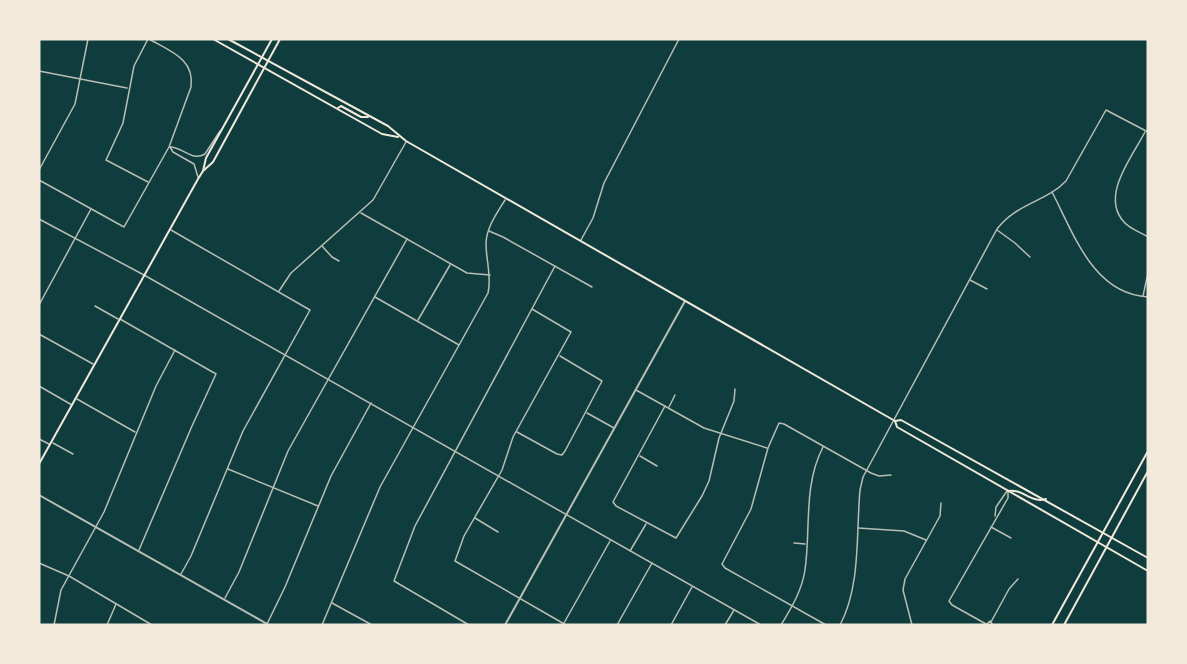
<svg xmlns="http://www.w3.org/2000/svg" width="1187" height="664" viewBox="0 0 1187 664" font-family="'Golos Text',sans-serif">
	<rect width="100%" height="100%" fill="#0f3d3e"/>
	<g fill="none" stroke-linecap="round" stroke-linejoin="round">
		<g stroke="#b8beb3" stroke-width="1.5">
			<polyline points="39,71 127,88"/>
			<path d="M1145,132C1132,157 1100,196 1124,222C1130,229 1140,232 1148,237"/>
			<path d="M170,147C183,147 192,162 205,154L220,131"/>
			<polyline points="170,147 173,152 194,164 198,177"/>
			<polyline points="39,170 75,104 88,39"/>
			<path d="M39,180L124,227L169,147L191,87C195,59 170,51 149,39"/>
			<polyline points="148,182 106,160 123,123 134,66 148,39"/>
			<path d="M1052,192C1074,234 1093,294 1148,297"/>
			<polyline points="361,213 467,273 490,275"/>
			<polyline points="39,219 144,275 761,625"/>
			<polyline points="171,230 310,310 243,431 191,556 181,574"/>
			<polyline points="997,230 1015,243 1030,257"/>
			<polyline points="489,231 503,237 592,287"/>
			<polyline points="581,240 593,218 604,183 679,39"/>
			<polyline points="322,246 332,257 339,261"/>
			<polyline points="970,280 987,289"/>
			<polyline points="279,291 291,273 373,200 406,142"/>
			<polyline points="1143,296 1148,273"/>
			<polyline points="375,297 459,345"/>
			<polyline points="39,305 91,209"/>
			<polyline points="95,306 118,319"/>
			<polyline points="532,309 571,332 513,437 502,470 464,536 455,561 566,625"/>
			<polyline points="120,319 216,374 192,426 139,550"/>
			<polyline points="418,320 450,265"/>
			<polyline points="39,334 93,364"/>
			<polyline points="39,386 72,405"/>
			<polyline points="636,390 704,428 767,448"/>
			<polyline points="77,399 135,432"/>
			<polyline points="665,406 613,502 616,506 676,538 702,496 709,481 719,438 734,401 735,389"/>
			<polyline points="669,407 675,395"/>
			<polyline points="587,413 614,428"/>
			<polyline points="517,432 557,454 562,455 565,451 602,381 560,356"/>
			<polyline points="39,439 49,444"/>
			<polyline points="53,443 73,454"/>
			<polyline points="640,456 657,466"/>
			<polyline points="228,469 318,506"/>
			<polyline points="995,516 996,507 1007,491"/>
			<polyline points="475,518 498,532"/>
			<polyline points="991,527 1011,538"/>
			<polyline points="858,528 904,531 926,540"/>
			<polyline points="794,543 805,544"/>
			<polyline points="630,551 646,524"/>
			<polyline points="39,563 69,576 152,625"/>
			<polyline points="225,598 239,572 288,451 407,239"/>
			<polyline points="332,603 372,625"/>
			<polyline points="991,622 1009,589 1018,579"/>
			<polyline points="564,623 610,541"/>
			<polyline points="267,624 285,587 331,476 371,403"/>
			<polyline points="986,624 952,605 949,601 1008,498 1008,491"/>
			<polyline points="54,625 61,590 104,512 156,386 175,350"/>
			<polyline points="107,625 116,604"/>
			<path d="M322,625L380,487L488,293C492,276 486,261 486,244C486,228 497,213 505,200"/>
			<polyline points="469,625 394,581 415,526 555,266"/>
			<polyline points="617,625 652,563"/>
			<polyline points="671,625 692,587"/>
			<polyline points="725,625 734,610"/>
			<path d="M781,625C792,607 802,590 805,570C811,528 803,486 823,447"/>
			<polyline points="826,625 725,568 722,564 751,509 768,448 779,423 784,424 871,473 879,476 891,475"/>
			<path d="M840,625C861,586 856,533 860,490L863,477L997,229C1017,203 1046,202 1066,181L1106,110L1148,132"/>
			<polyline points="912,625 903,590 905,579 940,516 941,503"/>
			<polyline points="986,625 990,621 993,625"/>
		</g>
		<g stroke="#b8beb3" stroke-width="2">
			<polyline points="39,495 269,625"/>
			<polyline points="505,625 685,301"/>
		</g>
		<g stroke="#f1e9da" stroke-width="2">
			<polyline points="213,39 382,134 398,137"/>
			<polyline points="228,39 388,126 406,141 895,421 901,420 1148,558"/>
			<polyline points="338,108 341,106 361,117 368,117"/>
			<polyline points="203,171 206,158 272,39"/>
			<polyline points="895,421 897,427 1148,571"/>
			<polyline points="39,464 198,179 203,171 213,162 280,39"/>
			<path d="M1008,491C1022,488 1032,504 1046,499"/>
			<polyline points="1052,625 1148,451"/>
			<polyline points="1064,625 1148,471"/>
		</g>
	</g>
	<rect width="1187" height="664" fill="none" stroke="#f1e9da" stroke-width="81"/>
</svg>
